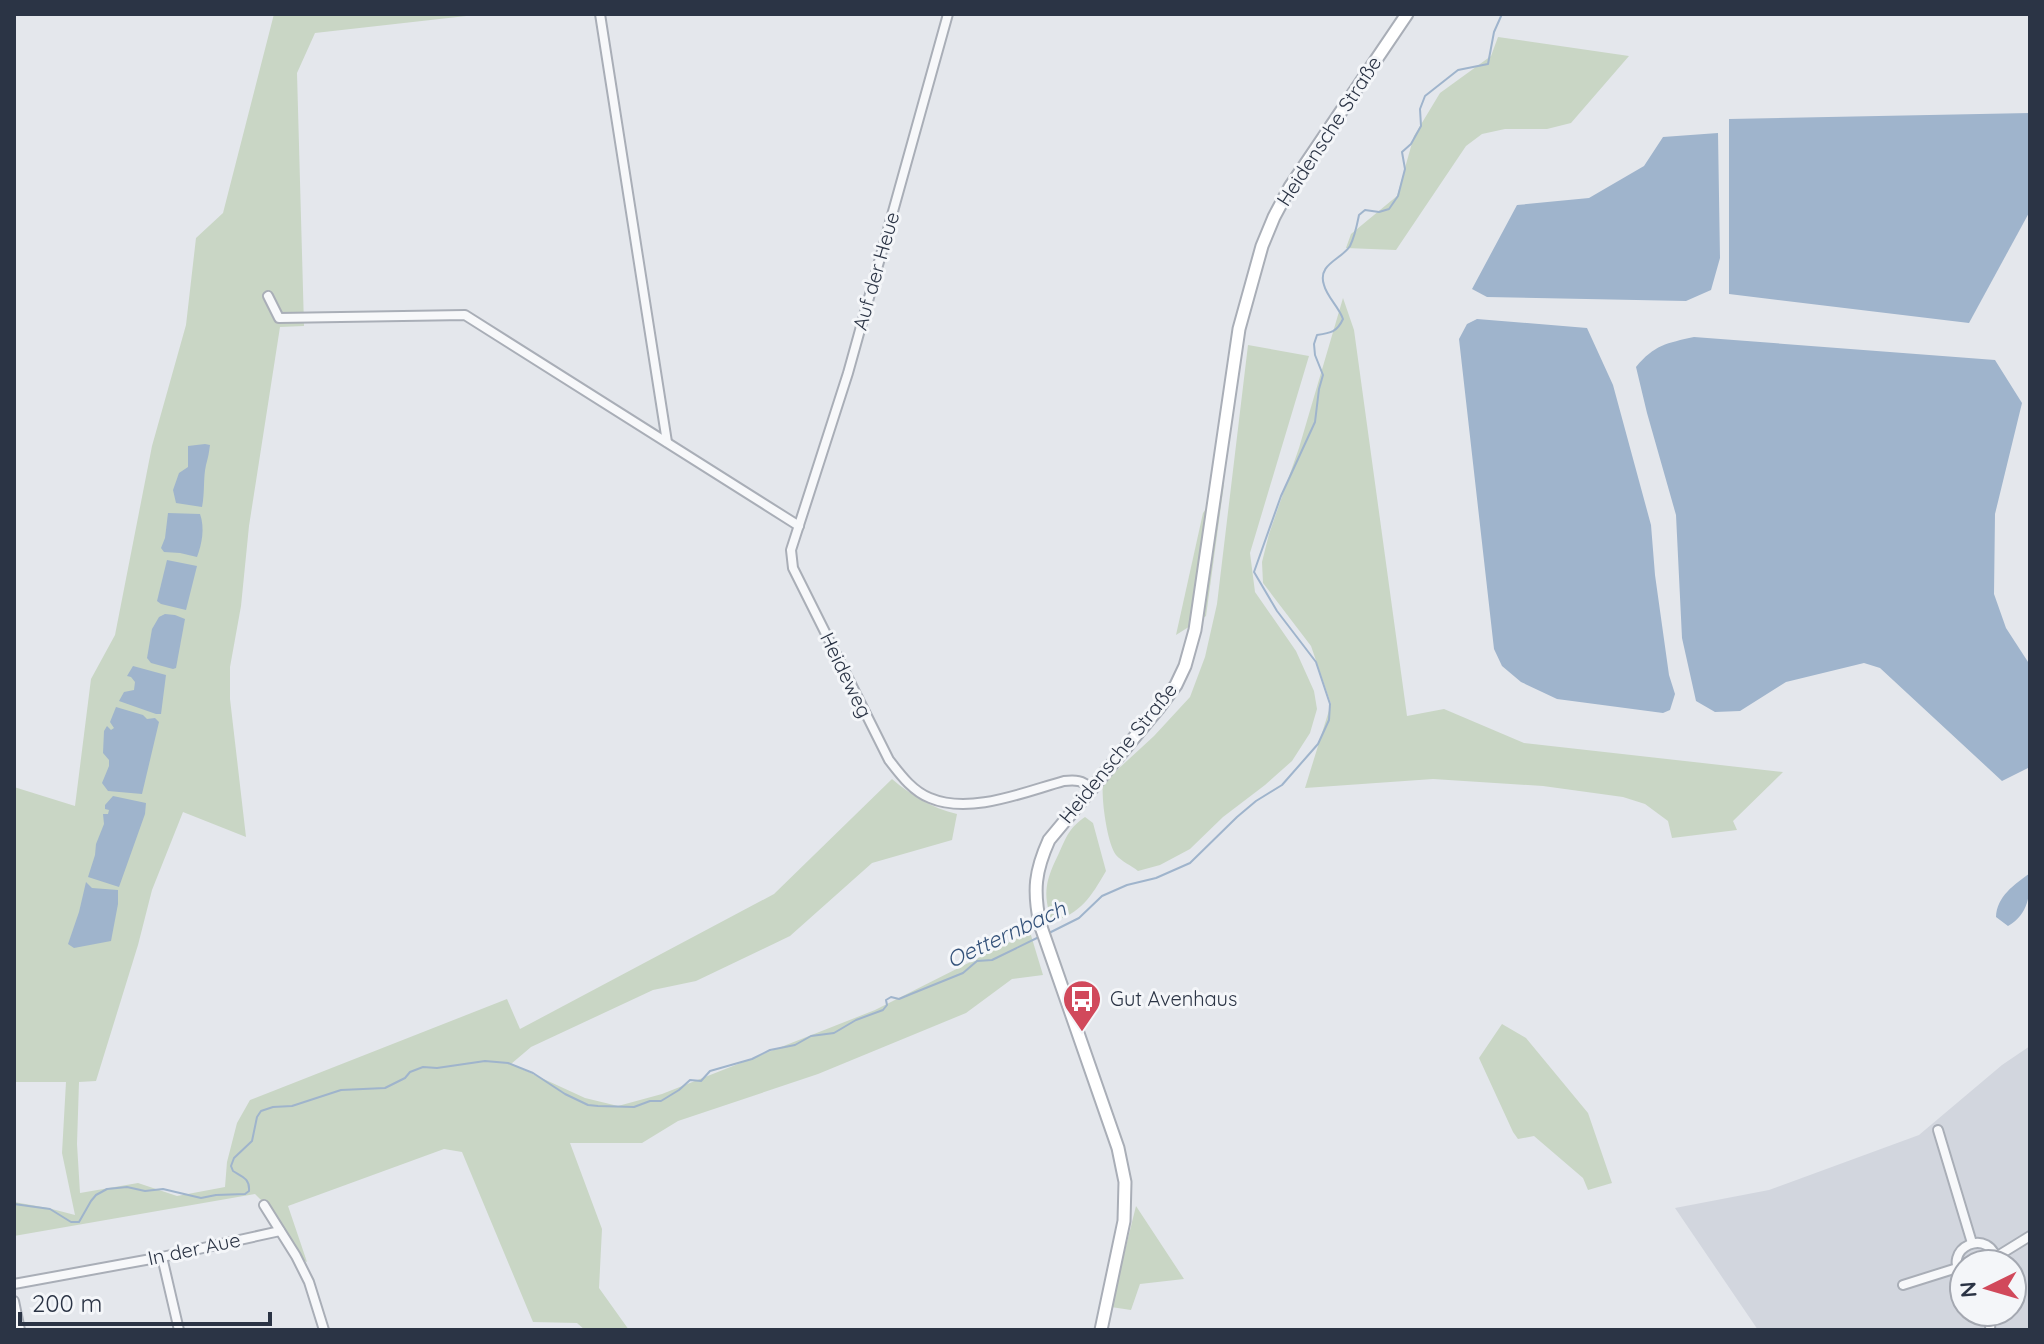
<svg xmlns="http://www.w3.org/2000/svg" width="2044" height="1344" viewBox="0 0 2044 1344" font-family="Quicksand,sans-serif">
	<rect width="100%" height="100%" fill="#e4e7ec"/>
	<path fill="#d2d6de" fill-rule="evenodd" d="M2030,1046V1330H1758L1675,1208L1769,1190L1919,1135L2002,1065ZM1964,1264H2012V1312H1964Z"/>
	<g fill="#c9d6c5">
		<path d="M274,14H484L315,33L297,73L304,326L280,327L249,526L241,606L230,667V699L246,837L183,812L152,890L138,945L96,1081L79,1082L77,1144L80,1193L138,1183L177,1196L225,1187L227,1162L237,1123L250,1100L507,999L520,1029L774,894L892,779C912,796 932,808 957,814L952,840L872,863L790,936L696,981L653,990L531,1047L511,1064L585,1098L618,1106L662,1094L875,1010L1030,932L1043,975L1012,979L966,1013L818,1074L678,1121L642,1143H570L602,1229L599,1288L629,1330H585L577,1323L533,1322L462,1152L444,1149L288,1206L307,1262L300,1259L276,1215L255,1194L14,1236V1202L48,1208L75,1215L62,1153L66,1082H14V787L75,806L91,679L115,635L152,446L186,325L196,238L223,213Z"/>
		<polygon points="1498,37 1629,56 1571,123 1547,129 1505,129 1482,134 1466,146 1396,250 1346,248 1351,234 1397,196 1414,136 1440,93 1491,56"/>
		<polygon points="1343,298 1354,330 1407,716 1444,709 1524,743 1783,772 1733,821 1737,830 1672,838 1668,821 1645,804 1623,797 1543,786 1433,779 1305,788 1331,704 1311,646 1263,583 1262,562 1269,534 1299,448"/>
		<path d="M1248,345L1309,356L1250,553L1255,592L1296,651L1314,691L1317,709L1310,733L1292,761L1265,785L1223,817L1190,849L1160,865L1138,871C1132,866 1121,861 1116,855C1107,843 1101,798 1103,783L1154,736L1190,697L1205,657L1217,604Z"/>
		<polygon points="1224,484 1206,616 1176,635 1203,513"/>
		<path d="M1085,817L1093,823L1106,871C1091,897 1081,913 1052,922C1042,892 1046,880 1059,853C1067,836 1069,828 1085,817Z"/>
		<polygon points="1502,1024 1526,1038 1588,1113 1612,1183 1588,1190 1583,1178 1534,1136 1518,1139 1513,1132 1479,1058"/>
		<polygon points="1136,1206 1184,1279 1140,1284 1131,1310 1111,1307"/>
	</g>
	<g fill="#9fb4cc">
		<polygon points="2030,113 2030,211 1969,323 1729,294 1729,119"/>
		<polygon points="1718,133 1720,258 1711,290 1686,301 1487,297 1472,289 1517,205 1589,198 1644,166 1663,137"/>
		<polygon points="1477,319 1587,328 1613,385 1651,525 1655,575 1669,675 1675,694 1670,710 1663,713 1557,699 1521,682 1502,666 1494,649 1459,339 1467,324"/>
		<path d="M1694,337L1995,360L2022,403L1995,514L1994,594L2006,628L2030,665V767L2002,781L1880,668L1864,663L1786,682L1740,711L1715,712L1696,701L1682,638L1676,515L1647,413L1636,367C1654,345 1667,343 1694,337Z"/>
		<path d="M205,444L210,445C209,453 208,458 206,465C203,478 205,493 202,507L176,503L173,490L179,473L188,467V446Z"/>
		<path d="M168,513L200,514C205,528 202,544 197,557L180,553L164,552L161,548L165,538Z"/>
		<polygon points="167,560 197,566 186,610 161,604 157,601"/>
		<polygon points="165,614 175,615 185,619 176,668 173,669 151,663 147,658 152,629 159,617"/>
		<polygon points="133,666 166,675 161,714 156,714 119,701 124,692 134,690 135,682 131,677 127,676"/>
		<polygon points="116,707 143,715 147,719 155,718 159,722 142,794 108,791 102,783 109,766 109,760 103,753 104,731 107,726 111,730 114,728 110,722"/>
		<polygon points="113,796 146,803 145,814 119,887 88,877 95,855 96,844 104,824 103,814 108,814 109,810 105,809 105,805"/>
		<path d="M2030,873C2030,895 2029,914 2008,926L1996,917C1997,896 2014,885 2030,873Z"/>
		<polygon points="86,882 92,888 118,890 118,904 111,941 74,948 68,944 79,912"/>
	</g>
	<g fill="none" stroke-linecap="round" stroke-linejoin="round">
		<g stroke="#9fb4cc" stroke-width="2">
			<path d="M1049,933L1079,918L1102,896L1127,885L1156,878L1190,863L1237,817L1256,801L1282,785L1318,744L1329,720L1330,704L1316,662L1277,611L1254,572L1281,496L1315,422L1319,389L1323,375L1315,355L1314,344L1317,335C1331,333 1337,332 1343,319C1339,307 1327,297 1324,285C1317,264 1341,260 1350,246C1355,236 1357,225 1359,215L1365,210L1379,212L1389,209L1398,196L1405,169L1402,152L1411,144L1421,126L1420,109L1425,96L1458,70L1488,64L1494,32L1502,14"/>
			<path d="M14,1204L50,1209L71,1222H79L91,1201L96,1195L107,1189L127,1187L145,1191L163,1189L201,1198L216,1195L245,1194L249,1191C250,1179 243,1177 233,1171L231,1166L234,1158L252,1141L257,1117L261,1111L273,1107L292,1106L341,1090L385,1088L405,1078L410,1072L423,1067L437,1068L485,1061L508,1063L533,1073L565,1094L588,1105L598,1106L634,1107L650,1101H661L679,1090L690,1080L701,1081L710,1071L752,1059L770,1050L795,1045L811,1036L834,1033L856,1020L883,1010L887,1005L886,1000L891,997L899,999L911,994L963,973L977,961L992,960L1039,937"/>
		</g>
		<g stroke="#a9aeb7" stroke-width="12">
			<g id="minor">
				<polyline points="600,14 667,442"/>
				<path d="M948,14L848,373L791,550L793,568L889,760C900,774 912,791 930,798C970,815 1024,792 1064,781C1076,780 1082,780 1091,788"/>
				<polyline points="268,296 279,318 465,315 799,526"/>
				<polyline points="1938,1130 1972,1243"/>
				<polyline points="264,1205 296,1256 309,1282 324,1330"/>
				<polyline points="162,1257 179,1330"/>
				<polyline points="1996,1257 2030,1236"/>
				<path d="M1964,1279C1937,1248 1993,1224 1997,1264"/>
				<polyline points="14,1284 162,1257 280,1231"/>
				<polyline points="1903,1285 1957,1268"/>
				<polyline points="14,1301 20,1330"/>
				<polyline points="1990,1330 1991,1312"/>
			</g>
		</g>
		<g stroke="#a9aeb7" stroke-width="15">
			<path id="secondary" d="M1101,1330L1124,1221L1125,1182L1118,1148L1040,924C1033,890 1035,871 1049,840L1158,709L1176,685L1185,666L1195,630L1239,329L1262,246L1274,217L1290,187L1407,14"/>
		</g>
		<use href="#minor" stroke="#f7f8fa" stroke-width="8"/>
		<use href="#secondary" stroke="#fff" stroke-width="11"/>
	</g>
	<defs>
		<g id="bus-pin" transform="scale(2)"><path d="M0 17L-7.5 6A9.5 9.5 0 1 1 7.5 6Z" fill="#d1495b" stroke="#f4f6f9"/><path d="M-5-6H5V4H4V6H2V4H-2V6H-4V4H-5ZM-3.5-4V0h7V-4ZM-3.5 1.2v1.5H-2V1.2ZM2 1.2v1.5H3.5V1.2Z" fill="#fff"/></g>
	</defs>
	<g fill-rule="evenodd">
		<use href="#bus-pin" x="1082" y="999"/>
	</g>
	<g text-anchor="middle" stroke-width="6" stroke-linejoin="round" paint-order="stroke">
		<g font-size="20" fill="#2b3445" stroke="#f4f6f9">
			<text transform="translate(1329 131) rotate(-57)" y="7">Heidensche Straße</text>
			<text transform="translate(876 271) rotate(-74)" y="7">Auf der Heue</text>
			<text transform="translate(846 675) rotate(64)" y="7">Heideweg</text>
			<text transform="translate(1118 753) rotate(-51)" y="7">Heidensche Straße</text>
			<text transform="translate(194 1249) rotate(-12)" y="7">In der Aue</text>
		</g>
		<g font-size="20" fill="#2b3445" stroke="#f4f6f9" text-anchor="start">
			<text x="1110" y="1006">Gut Avenhaus</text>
		</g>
		<g font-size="22" font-style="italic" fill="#34527a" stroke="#f4f6f9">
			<text transform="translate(1006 934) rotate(-25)" y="8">Oetternbach</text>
		</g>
	</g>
	<rect width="2044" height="1344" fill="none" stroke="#2b3445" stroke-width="32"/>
	<g transform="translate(1988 1288) rotate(265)"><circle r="38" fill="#f4f6f9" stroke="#a4a8b1" stroke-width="2"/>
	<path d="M0-6L14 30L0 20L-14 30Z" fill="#d1495b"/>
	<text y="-12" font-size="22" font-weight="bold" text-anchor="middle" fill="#2b3445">N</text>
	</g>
	<path d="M20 1312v12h250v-12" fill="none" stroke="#2b3445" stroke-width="4"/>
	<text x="32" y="1312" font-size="24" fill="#2b3445" stroke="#f4f6f9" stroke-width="6" paint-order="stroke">200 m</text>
</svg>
